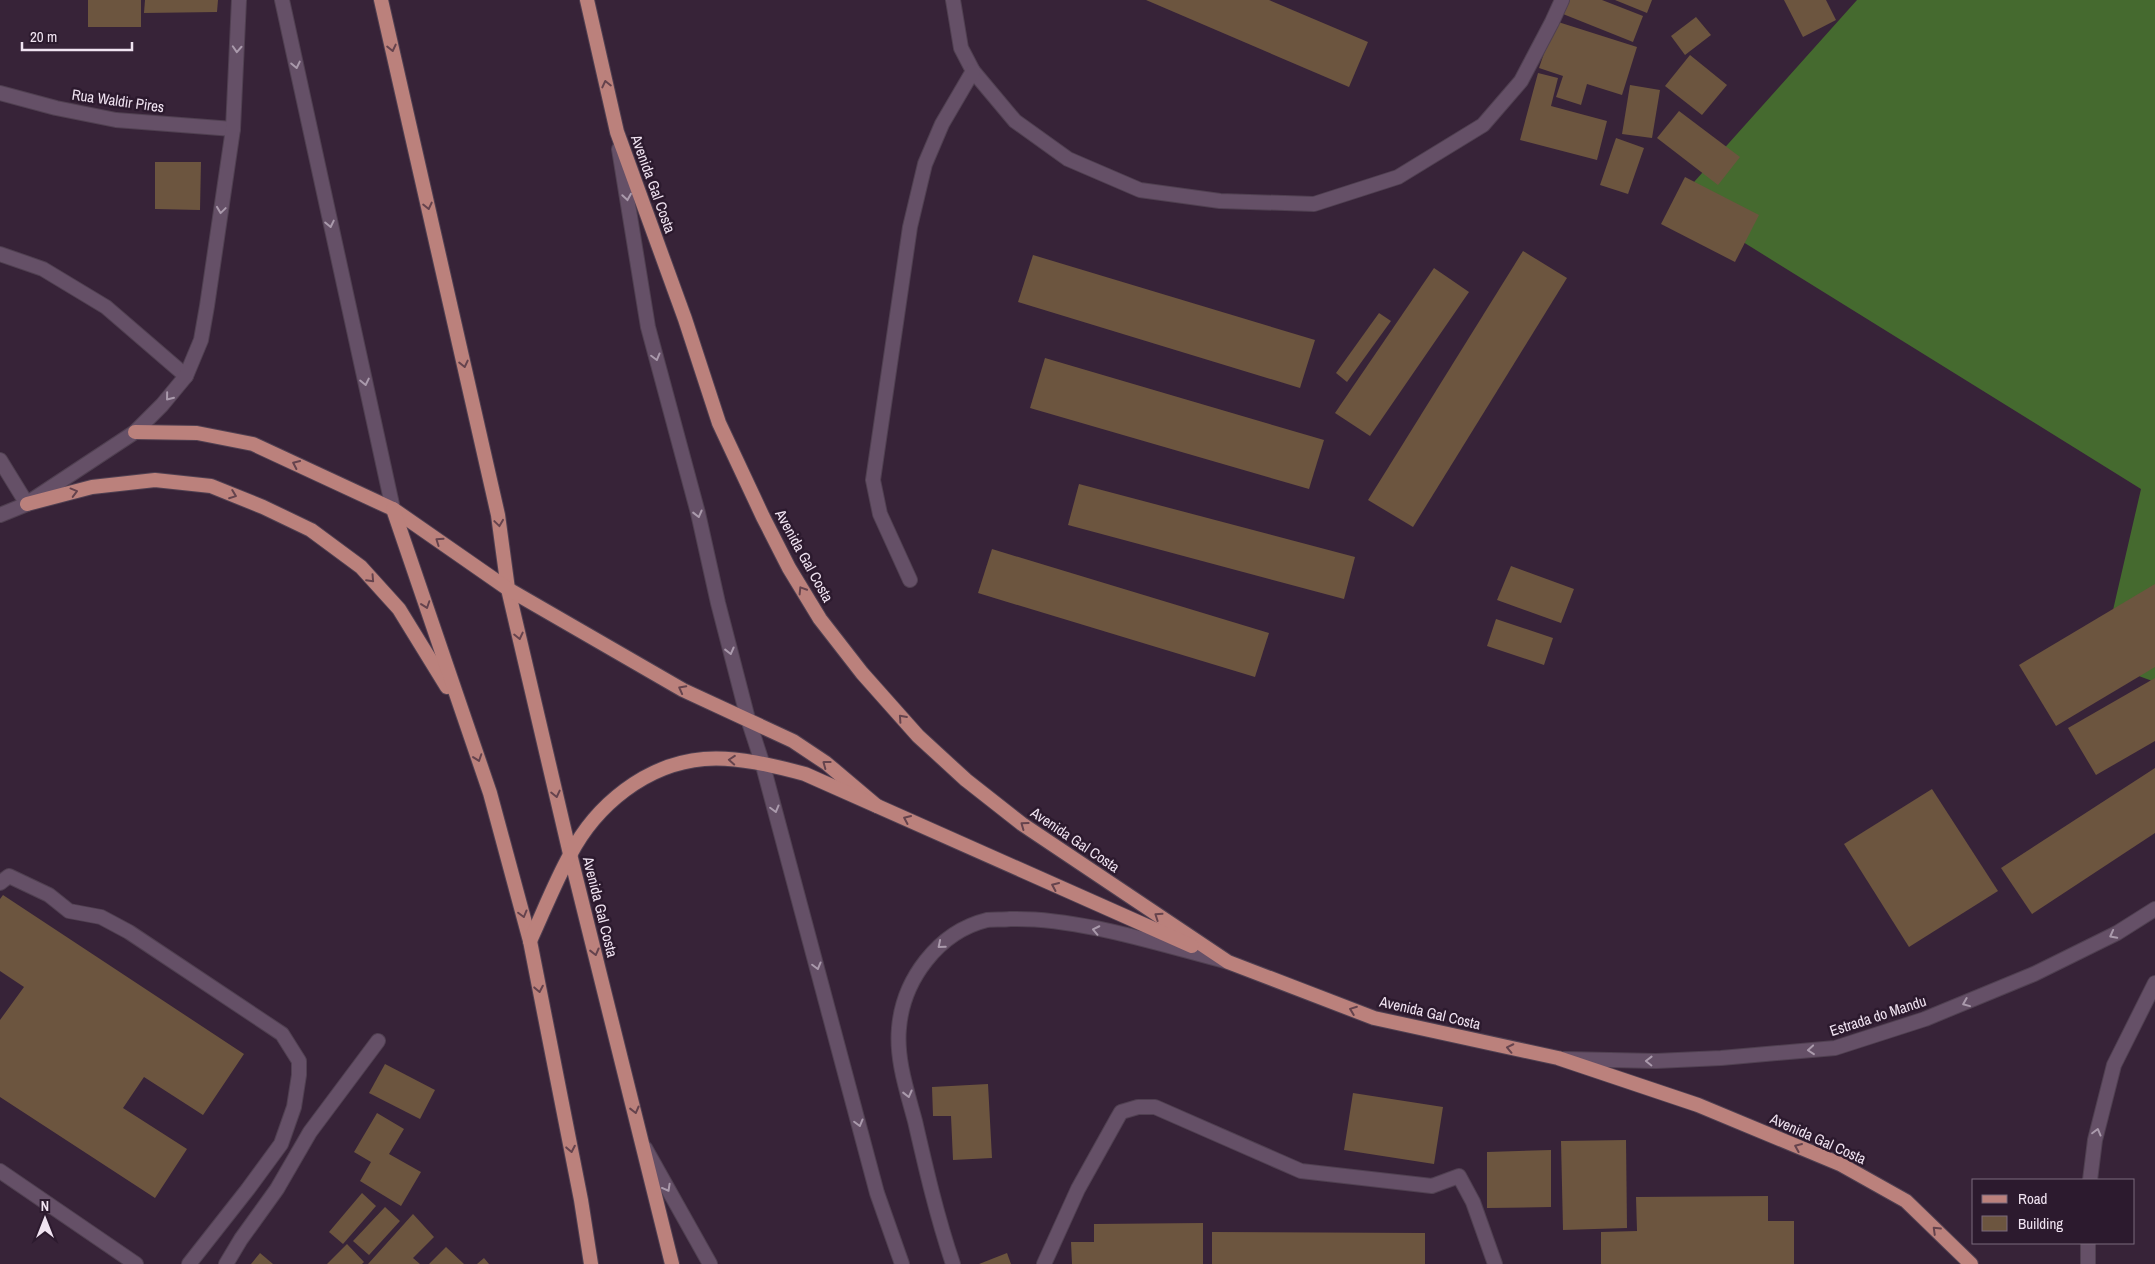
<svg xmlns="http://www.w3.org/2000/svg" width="2155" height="1264" viewBox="0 0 2155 1264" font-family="'Archivo Narrow',sans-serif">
	<rect width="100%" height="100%" fill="#372338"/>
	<polygon fill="#456a2f" points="1857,0 2155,0 2155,682 2101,662 2141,489 1677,201"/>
	<g fill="#6c553f">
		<rect x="88" y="0" width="53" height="27"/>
		<polygon points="145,0 218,0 217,12 144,13"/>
		<polygon points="1146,0 1269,0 1368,42 1349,87"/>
		<polygon points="1568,0 1602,0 1643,16 1633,42 1563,14"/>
		<polygon points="1615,0 1652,0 1647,13"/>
		<polygon points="1784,0 1826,0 1836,20 1803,37"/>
		<polygon points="1696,17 1711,35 1685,55 1671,36"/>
		<polygon points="1555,21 1637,47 1622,95 1587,84 1581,105 1556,97 1563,76 1539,68"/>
		<polygon points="1690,55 1727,85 1702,115 1665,86"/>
		<polygon points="1538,73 1558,78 1551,106 1607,121 1597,160 1520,140"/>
		<polygon points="1630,85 1660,90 1652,138 1622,134"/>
		<polygon points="1679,111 1740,157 1718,185 1657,138"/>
		<polygon points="1616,138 1644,148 1628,194 1600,185"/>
		<polygon points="155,162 201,162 200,210 155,209"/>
		<polygon points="1685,177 1759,215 1735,262 1661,224"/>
		<polygon points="1523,251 1567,278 1413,527 1368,500"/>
		<polygon points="1033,255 1315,340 1300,388 1018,302"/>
		<polygon points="1434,268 1469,292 1370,436 1335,413"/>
		<polygon points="1379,313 1391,321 1347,382 1336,373"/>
		<polygon points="1045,358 1324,440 1309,489 1030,408"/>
		<polygon points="1079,484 1355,557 1344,599 1068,525"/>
		<polygon points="992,549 1269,633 1255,677 978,593"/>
		<polygon points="1511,566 1574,589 1561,623 1497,600"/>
		<polygon points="2155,584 2155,667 2056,726 2019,665"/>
		<polygon points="1496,619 1553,638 1544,665 1487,646"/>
		<polygon points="2155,678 2155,741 2096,775 2068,728"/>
		<polygon points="2155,768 2155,833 2032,914 2001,868"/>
		<polygon points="1932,789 1998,891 1909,947 1844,844"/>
		<polygon points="3,895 244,1054 203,1115 144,1077 123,1108 187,1149 155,1198 0,1097 0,1020 24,987 0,971 0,899"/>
		<polygon points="385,1064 435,1090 420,1119 369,1093"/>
		<polygon points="988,1084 992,1158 953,1160 951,1116 933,1116 932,1087"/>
		<polygon points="1353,1093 1443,1107 1434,1164 1344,1150"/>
		<polygon points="377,1113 404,1129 389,1154 421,1172 401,1206 360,1181 371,1162 354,1152"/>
		<polygon points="1626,1140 1627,1228 1563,1230 1561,1141"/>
		<polygon points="1551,1150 1551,1207 1487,1208 1487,1152"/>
		<polygon points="362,1193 376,1206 343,1244 329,1232"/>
		<polygon points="1768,1196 1768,1221 1794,1221 1794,1264 1601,1264 1601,1232 1637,1231 1636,1197"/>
		<polygon points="385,1207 400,1221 369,1255 353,1241"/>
		<polygon points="413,1214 434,1237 413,1258 420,1264 368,1264"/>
		<polygon points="1203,1223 1203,1264 1072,1264 1071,1242 1094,1242 1094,1224"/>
		<polygon points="1212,1232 1425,1233 1425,1264 1212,1264"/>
		<polygon points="347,1244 364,1262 362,1264 327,1264"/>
		<polygon points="446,1247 464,1264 429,1264"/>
		<polygon points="260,1253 273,1264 251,1264"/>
		<polygon points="1007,1253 1011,1264 979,1264"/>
		<polygon points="484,1258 489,1264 477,1264"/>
	</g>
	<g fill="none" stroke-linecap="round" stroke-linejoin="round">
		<g stroke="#504051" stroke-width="16">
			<g id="service">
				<polyline points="0,93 56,108 116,120 233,129"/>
				<polyline points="0,254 43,269 106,307 186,376"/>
				<polyline points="0,460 27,504"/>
				<polyline points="0,883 9,876 49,895 69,911 101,917 129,932 282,1034 299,1061 299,1075 294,1107 281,1144 248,1189 189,1264"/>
				<polyline points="0,1171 136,1264"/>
				<path d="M953,1264C937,1217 926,1169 915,1121C907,1091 896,1059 899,1028C903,980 938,932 987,920C994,919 1002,920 1010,919C1077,917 1159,944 1225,961"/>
				<polyline points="1044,1264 1078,1189 1117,1119 1121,1112 1138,1107 1155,1107 1301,1171 1432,1186 1459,1176 1473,1202 1495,1264"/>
			</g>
		</g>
		<g stroke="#504051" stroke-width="16">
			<g id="minor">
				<polyline points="953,0 961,48 973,71 1015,121 1068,159 1140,190 1220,201 1314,204 1398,177 1483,125 1521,81 1552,22 1562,0"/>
				<polyline points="0,515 27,504"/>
				<polyline points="910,580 880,514 873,480 910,227 925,164 942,124 973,71"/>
				<polyline points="226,1264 241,1239 277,1189 310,1132 378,1041"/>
			</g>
		</g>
		<g stroke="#504051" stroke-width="16">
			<g id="tertiary">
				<polyline points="282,0 393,509"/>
				<polyline points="29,502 135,432 162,405 186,376 201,340 207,306 233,129 239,0"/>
			</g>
		</g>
		<g stroke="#504051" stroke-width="16">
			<g id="secondary">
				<polyline points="619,149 648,327 698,513 718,603 748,719 762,762 877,1193 902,1264"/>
				<polyline points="1564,1059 1656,1061 1721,1058 1835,1048 1925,1019 2034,974 2117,933 2155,909"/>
				<polyline points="645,1148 710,1264"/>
				<polyline points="2090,1180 2095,1140 2114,1065 2155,983"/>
				<polyline points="2088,1243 2088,1264"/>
			</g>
		</g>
		<g stroke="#504051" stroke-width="16">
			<g id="primary">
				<polyline points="381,0 498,515 508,589 570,854 672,1264"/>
				<polyline points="587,0 617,132 685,319 719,423 763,517 789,568 820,619 862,673 918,736 966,780 1022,824 1228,962 1374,1018 1558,1058 1698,1105 1840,1164 1906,1201 1971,1264"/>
				<polyline points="135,432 197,433 253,444 393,509 508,589 683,690 793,741 826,763 877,806"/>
				<polyline points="27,504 92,487 155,480 211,486 263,507 311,530 361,567 399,609 447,687"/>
				<polyline points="393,509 490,793 530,941 581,1200 591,1264"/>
				<path d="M530,941C543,913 555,882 570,855C596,805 646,764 704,759C736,756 775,766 805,774L1192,946"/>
			</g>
		</g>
		<use href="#service" stroke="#655067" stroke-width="14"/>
		<use href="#minor" stroke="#655067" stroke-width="14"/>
		<use href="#tertiary" stroke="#655067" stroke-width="14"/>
		<use href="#secondary" stroke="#655067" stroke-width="14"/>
		<use href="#primary" stroke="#bb817c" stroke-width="14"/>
	</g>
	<defs><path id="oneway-chevron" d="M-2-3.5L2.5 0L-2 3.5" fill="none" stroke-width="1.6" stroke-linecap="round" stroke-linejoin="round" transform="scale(1.25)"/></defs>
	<g stroke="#65434d">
		<use href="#oneway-chevron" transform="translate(392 48) rotate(77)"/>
		<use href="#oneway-chevron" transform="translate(606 84) rotate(-103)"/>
		<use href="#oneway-chevron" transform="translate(428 206) rotate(77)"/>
		<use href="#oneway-chevron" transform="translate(464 364) rotate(77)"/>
		<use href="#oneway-chevron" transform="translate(296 464) rotate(-155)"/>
		<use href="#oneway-chevron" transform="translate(74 492) rotate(-15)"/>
		<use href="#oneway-chevron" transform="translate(233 495) rotate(21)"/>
		<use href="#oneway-chevron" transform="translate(499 523) rotate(82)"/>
		<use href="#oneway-chevron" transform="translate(439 541) rotate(-145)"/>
		<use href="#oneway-chevron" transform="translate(371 579) rotate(47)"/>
		<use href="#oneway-chevron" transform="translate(802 590) rotate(-122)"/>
		<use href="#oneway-chevron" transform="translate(426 605) rotate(71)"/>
		<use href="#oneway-chevron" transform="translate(519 636) rotate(77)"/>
		<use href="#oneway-chevron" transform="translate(682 689) rotate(-152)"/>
		<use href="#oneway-chevron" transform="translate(902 718) rotate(-132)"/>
		<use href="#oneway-chevron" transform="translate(478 758) rotate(71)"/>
		<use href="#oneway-chevron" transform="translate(732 760) rotate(-176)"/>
		<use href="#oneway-chevron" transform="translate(826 764) rotate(-143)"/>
		<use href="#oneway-chevron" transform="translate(556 794) rotate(77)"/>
		<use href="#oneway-chevron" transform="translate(907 819) rotate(-156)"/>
		<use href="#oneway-chevron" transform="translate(1024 825) rotate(-144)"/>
		<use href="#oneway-chevron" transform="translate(1055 886) rotate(-156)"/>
		<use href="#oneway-chevron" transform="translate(523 914) rotate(75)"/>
		<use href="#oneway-chevron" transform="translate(1158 916) rotate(-146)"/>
		<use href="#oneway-chevron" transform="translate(595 952) rotate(76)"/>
		<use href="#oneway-chevron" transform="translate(539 989) rotate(79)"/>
		<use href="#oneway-chevron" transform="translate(1353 1010) rotate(-159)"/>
		<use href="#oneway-chevron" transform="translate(1510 1048) rotate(-168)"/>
		<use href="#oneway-chevron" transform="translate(635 1110) rotate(76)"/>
		<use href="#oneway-chevron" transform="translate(1798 1147) rotate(-157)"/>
		<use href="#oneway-chevron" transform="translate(571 1149) rotate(79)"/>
		<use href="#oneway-chevron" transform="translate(1936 1230) rotate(-136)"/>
	</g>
	<g stroke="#aa9aac">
		<use href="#oneway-chevron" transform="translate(237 49) rotate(93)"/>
		<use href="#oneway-chevron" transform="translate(296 65) rotate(78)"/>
		<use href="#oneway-chevron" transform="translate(627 197) rotate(81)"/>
		<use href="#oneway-chevron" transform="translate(221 210) rotate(98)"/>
		<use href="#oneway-chevron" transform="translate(330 224) rotate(78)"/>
		<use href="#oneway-chevron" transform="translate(656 357) rotate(75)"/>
		<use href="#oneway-chevron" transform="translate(365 382) rotate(78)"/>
		<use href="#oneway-chevron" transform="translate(169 397) rotate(129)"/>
		<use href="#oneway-chevron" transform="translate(698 514) rotate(76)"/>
		<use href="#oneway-chevron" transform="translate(730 651) rotate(76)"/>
		<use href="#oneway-chevron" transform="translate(775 809) rotate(75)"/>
		<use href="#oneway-chevron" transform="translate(1096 930) rotate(-168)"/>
		<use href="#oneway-chevron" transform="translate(2113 935) rotate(152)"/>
		<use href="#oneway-chevron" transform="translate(941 945) rotate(140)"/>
		<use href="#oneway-chevron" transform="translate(817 966) rotate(75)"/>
		<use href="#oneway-chevron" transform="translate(1966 1003) rotate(158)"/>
		<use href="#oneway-chevron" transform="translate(1811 1050) rotate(175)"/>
		<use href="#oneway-chevron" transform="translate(1649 1061) rotate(-179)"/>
		<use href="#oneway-chevron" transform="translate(908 1094) rotate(76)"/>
		<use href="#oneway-chevron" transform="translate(859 1123) rotate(75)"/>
		<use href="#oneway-chevron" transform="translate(2097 1132) rotate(-75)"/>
		<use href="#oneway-chevron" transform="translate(667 1188) rotate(61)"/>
	</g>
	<g text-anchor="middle" stroke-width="5" stroke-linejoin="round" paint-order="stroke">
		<g font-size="15" fill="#f0e3f1" stroke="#2c1a2e">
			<text transform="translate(118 101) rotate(8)" y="5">Rua Waldir Pires</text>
			<text transform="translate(653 184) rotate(70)" y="5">Avenida Gal Costa</text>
			<text transform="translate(804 556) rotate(61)" y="5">Avenida Gal Costa</text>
			<text transform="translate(1075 840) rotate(34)" y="5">Avenida Gal Costa</text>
			<text transform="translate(600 907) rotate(76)" y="5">Avenida Gal Costa</text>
			<text transform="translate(1430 1013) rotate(13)" y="5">Avenida Gal Costa</text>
			<text transform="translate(1878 1016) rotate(-18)" y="5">Estrada do Mandu</text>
			<text transform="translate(1818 1139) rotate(24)" y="5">Avenida Gal Costa</text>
		</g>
	</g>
	<rect x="1972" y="1179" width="162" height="65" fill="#2c1a2e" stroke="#7a6a7c"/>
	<rect x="1982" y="1195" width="25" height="8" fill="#bb817c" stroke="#7a6a7c"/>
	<text x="2018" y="1204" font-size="15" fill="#f0e3f1">Road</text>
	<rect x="1982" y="1216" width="25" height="15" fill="#6c553f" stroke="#7a6a7c"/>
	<text x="2018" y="1229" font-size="15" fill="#f0e3f1">Building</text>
	<g transform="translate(45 1219)" stroke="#2c1a2e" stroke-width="4" paint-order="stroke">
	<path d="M0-4L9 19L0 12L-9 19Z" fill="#f0e3f1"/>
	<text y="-8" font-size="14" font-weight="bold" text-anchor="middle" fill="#f0e3f1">N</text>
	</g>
	<path d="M22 42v8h110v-8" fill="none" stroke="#f0e3f1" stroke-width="2.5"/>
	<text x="30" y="42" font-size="15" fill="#f0e3f1" stroke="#2c1a2e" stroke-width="4" paint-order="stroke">20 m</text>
</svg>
